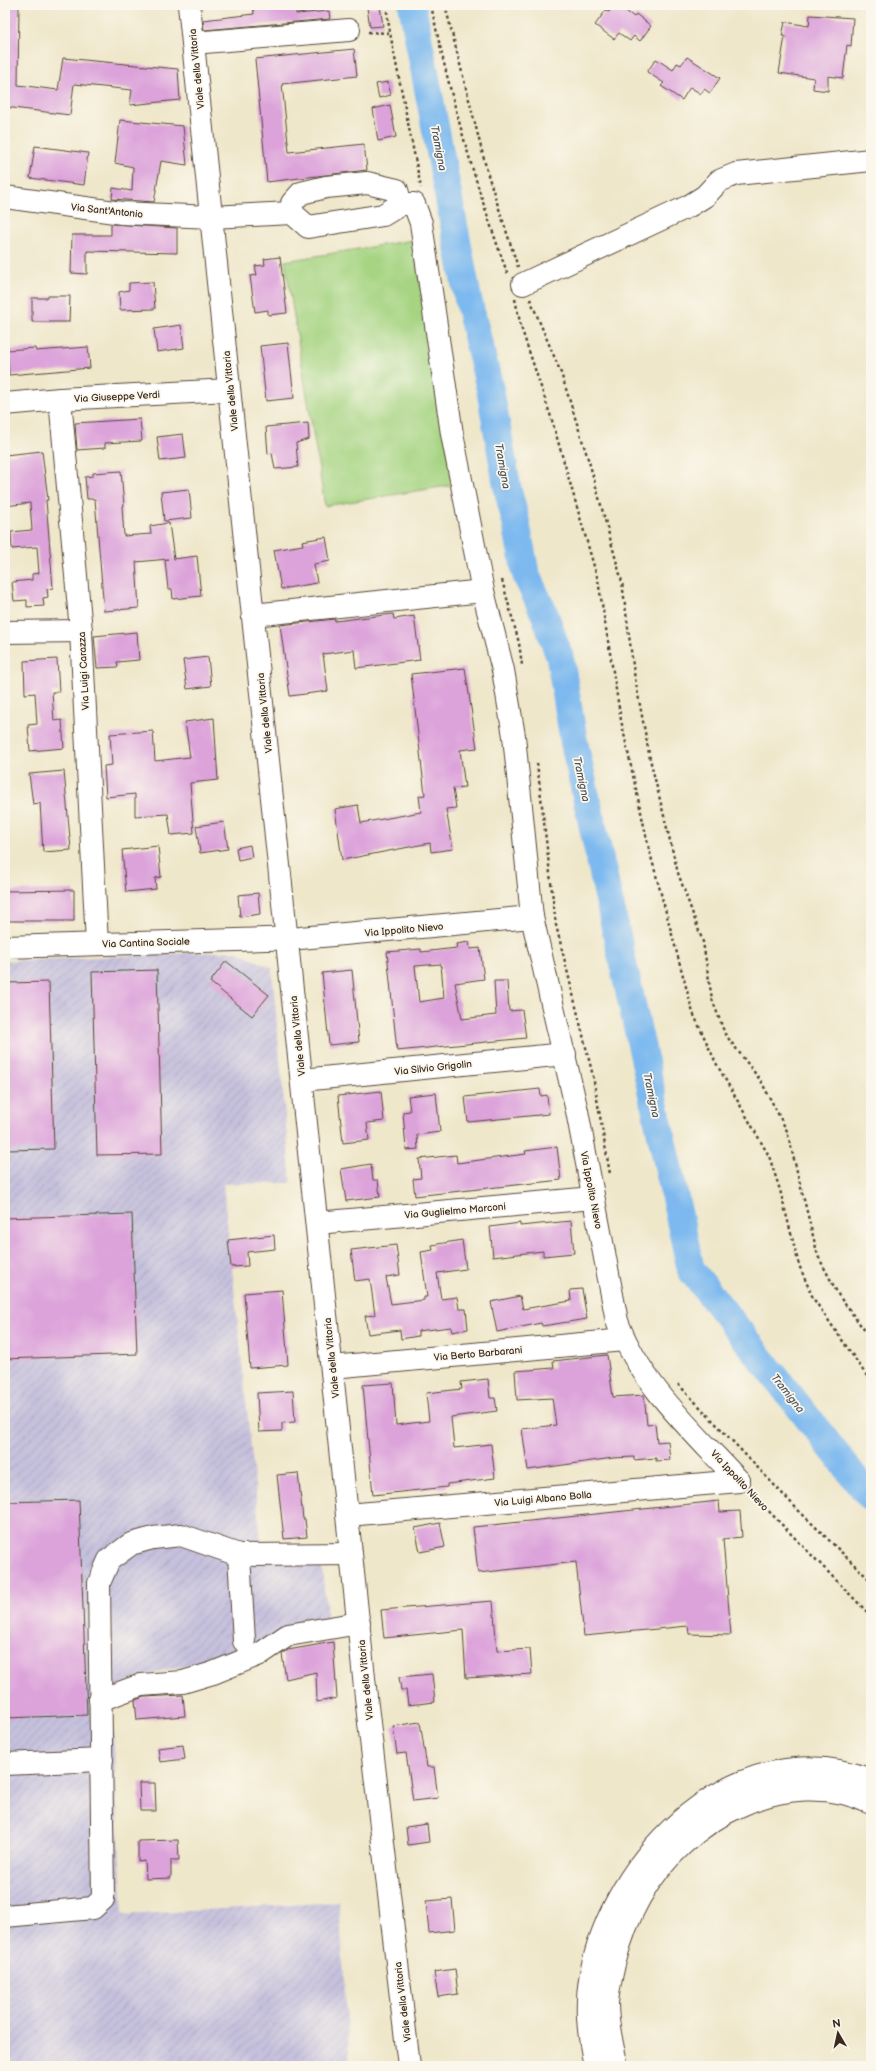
<svg xmlns="http://www.w3.org/2000/svg" width="876" height="2071" viewBox="0 0 876 2071" font-family="'Balsamiq Sans',sans-serif">
	<defs>
		<pattern id="industrial-furrows" width="10" height="10" patternUnits="userSpaceOnUse"><rect width="10" height="10" fill="#c5c0db"/><path d="M-1 1l2-2M0 10L10 0M9 11l2-2" fill="none" stroke="#aaa5bc"/></pattern>
	</defs>
	<rect width="100%" height="100%" fill="#fbf7ec"/>
	<filter id="ink" filterUnits="userSpaceOnUse"><feTurbulence type="fractalNoise" baseFrequency=".025" numOctaves="2"/><feDisplacementMap in="SourceGraphic" scale="8" xChannelSelector="R" yChannelSelector="G"/><feConvolveMatrix kernelMatrix="1 2 1 2 8 2 1 2 1" color-interpolation-filters="sRGB"/></filter>
	<filter id="wash" filterUnits="userSpaceOnUse"><feTurbulence type="fractalNoise" baseFrequency=".012" numOctaves="4" result="noise"/><feDisplacementMap in="SourceGraphic" scale="16" xChannelSelector="R" yChannelSelector="G"/><feGaussianBlur stdDeviation="0.9" result="paint"/><feColorMatrix in="noise" values="0 0 0 0 0 0 0 0 0 0 0 0 0 0 0 0 0 1.4 0 .05"/><feComposite in="paint" operator="in"/></filter>
	<g filter="url(#wash)">
		<rect width="100%" height="100%" fill="#efe7ca"/>
		<polygon fill="url(#industrial-furrows)" points="236,951 272,968 291,1183 223,1184 262,1551 320,1551 329,1630 134,1678 111,1691 123,1915 339,1902 350,2066 5,2066 5,961"/>
		<polygon fill="#a6d482" stroke="#707f50" points="413,240 453,485 325,506 285,261"/>
		<g fill="none" stroke-linecap="round" stroke-linejoin="round">
			<polyline stroke="#7db9ef" stroke-width="28" points="412,5 468,299 490,389 508,491 516,522 526,575 545,615 560,658 574,742 691,1270 871,1498"/>
		</g>
		<g id="blocks">
			<g fill="#dca2da" fill-rule="evenodd">
				<polygon points="5,5 19,5 18,85 58,90 63,58 178,69 180,100 130,105 132,90 74,84 70,115 5,107"/>
				<polygon points="253,5 295,5 296,14 329,11 330,19 204,30 203,20 254,14"/>
				<polygon points="614,5 618,5 634,17 636,14 651,26 640,41 634,36 630,41 619,33 614,39 595,25 606,10 609,12"/>
				<polygon points="380,6 383,26 370,27 367,8"/>
				<polygon points="810,15 853,18 851,46 847,45 843,78 828,76 828,91 813,89 814,78 779,73 785,36 782,36 785,22 809,26"/>
				<polygon points="354,49 357,76 282,84 289,152 364,144 367,170 267,182 255,59"/>
				<polygon points="687,57 720,78 710,93 704,89 701,94 690,87 682,100 661,86 664,83 647,72 656,59 673,70 677,63 681,65"/>
				<polygon points="388,82 391,95 379,98 376,84"/>
				<polygon points="390,105 396,137 378,141 373,109"/>
				<polygon points="120,120 183,126 187,165 161,161 154,202 112,199 113,188 132,191 133,167 115,163"/>
				<polygon points="35,146 88,153 84,185 30,178"/>
				<polygon points="111,224 177,228 177,253 87,251 87,274 71,273 72,235 111,235"/>
				<polygon points="280,257 287,313 268,315 268,310 255,312 250,276 257,275 255,266 265,265 264,259"/>
				<polygon points="153,282 155,309 120,310 119,292 129,290 129,283"/>
				<polygon points="47,296 70,296 69,322 32,322 32,298 47,298"/>
				<polygon points="181,325 184,348 157,352 154,329"/>
				<polygon points="288,343 294,398 266,401 260,346"/>
				<polygon points="88,347 90,368 9,375 7,350 35,348 36,351"/>
				<polygon points="140,419 142,441 105,443 105,448 77,450 75,423"/>
				<polygon points="308,423 309,439 296,443 298,467 275,469 272,453 268,454 266,427"/>
				<polygon points="183,434 186,458 160,461 157,437"/>
				<polygon points="42,451 48,500 46,500 53,588 47,589 48,597 43,598 44,606 27,607 27,600 14,601 12,582 32,580 32,574 39,573 37,547 12,549 11,532 32,530 30,503 5,506 5,455"/>
				<polygon points="121,471 124,506 122,506 124,536 151,534 150,526 169,523 174,559 197,556 201,596 173,599 172,589 168,589 165,560 168,559 136,562 139,608 104,611 95,499 87,499 85,477 93,476 93,473"/>
				<polygon points="189,489 192,518 164,521 161,492"/>
				<polygon points="326,537 330,561 314,564 317,583 281,589 274,550 303,545 302,541"/>
				<polygon points="393,614 394,619 414,616 420,660 356,668 354,650 323,654 328,691 290,696 280,625 335,619 335,621"/>
				<polygon points="137,632 139,660 117,662 118,667 97,668 94,636"/>
				<polygon points="208,657 211,686 187,689 183,660"/>
				<polygon points="57,659 59,692 52,692 54,721 62,720 64,748 30,751 28,725 37,724 35,693 25,694 24,661"/>
				<polygon points="465,668 477,748 460,750 465,787 453,788 456,808 446,809 453,849 431,852 430,843 342,860 335,809 358,805 361,823 421,812 419,796 425,795 411,674"/>
				<polygon points="214,718 218,780 190,783 194,833 171,835 168,814 135,816 135,794 106,797 104,766 112,765 110,734 153,731 155,761 190,757 185,722"/>
				<polygon points="64,771 71,850 43,852 40,803 33,804 29,774"/>
				<polygon points="224,822 228,849 200,853 196,826"/>
				<polygon points="250,845 252,857 238,860 236,848"/>
				<polygon points="158,846 161,877 155,878 156,889 126,892 122,850"/>
				<polygon points="74,890 74,921 5,921 5,891"/>
				<polygon points="258,893 260,914 240,917 238,895"/>
				<path d="M469,942L470,949L480,948L484,979L455,983L462,1019L496,1015L494,981H507L509,1011L522,1010L526,1038L397,1051L387,952L421,949V952L457,948L456,944ZM441,964L444,998L419,1002L415,966Z"/>
				<polygon points="226,961 269,995 252,1016 210,982"/>
				<polygon points="157,970 162,1154 97,1155 92,972"/>
				<polygon points="352,970 359,1042 329,1045 322,973"/>
				<polygon points="49,982 54,1149 5,1150 5,983"/>
				<polygon points="540,1089 541,1096 547,1095 549,1114 468,1122 465,1097"/>
				<polygon points="381,1091 384,1121 367,1123 369,1140 343,1143 338,1096"/>
				<polygon points="436,1093 440,1132 417,1135 418,1149 406,1150 403,1112 410,1111 408,1096"/>
				<polygon points="557,1147 561,1180 415,1196 413,1179 421,1178 419,1159 456,1155 457,1163 526,1154 525,1151"/>
				<polygon points="371,1164 373,1180 378,1180 380,1197 346,1201 341,1169"/>
				<polygon points="132,1214 137,1354 5,1359 5,1218"/>
				<polygon points="571,1221 574,1253 543,1256 543,1251 493,1257 490,1227 520,1223 520,1226"/>
				<polygon points="274,1235 275,1249 247,1252 248,1266 231,1267 228,1240"/>
				<polygon points="462,1240 466,1269 437,1273 441,1299 457,1297 459,1309 466,1309 468,1329 452,1332 451,1327 418,1331 418,1336 401,1339 400,1330 368,1334 365,1316 375,1315 370,1279 355,1281 351,1250 396,1245 400,1275 386,1277 391,1304 424,1300 424,1297 427,1297 421,1252 433,1250 432,1245"/>
				<polygon points="582,1289 587,1319 542,1326 541,1323 497,1332 491,1302 520,1296 523,1309 571,1301 570,1290"/>
				<polygon points="282,1290 288,1365 250,1368 244,1293"/>
				<polygon points="607,1355 613,1397 644,1395 647,1425 655,1424 657,1442 668,1441 670,1460 656,1461 656,1458 634,1460 634,1457 613,1458 528,1470 522,1429 556,1425 552,1398 517,1400 515,1371 554,1368 553,1361"/>
				<polygon points="488,1379 490,1398 495,1398 497,1411 451,1417 454,1448 491,1444 495,1478 447,1484 447,1487 373,1495 363,1385 393,1383 396,1425 429,1421 426,1393 462,1389 461,1382"/>
				<polygon points="293,1391 295,1422 282,1423 282,1431 259,1432 257,1393"/>
				<polygon points="298,1473 303,1519 305,1519 307,1537 284,1539 277,1475"/>
				<polygon points="79,1500 87,1715 5,1718 5,1502"/>
				<polygon points="719,1501 720,1512 740,1511 742,1537 723,1539 731,1635 689,1634 688,1626 584,1636 576,1562 478,1573 473,1527"/>
				<polygon points="440,1523 445,1547 420,1552 415,1528"/>
				<polygon points="493,1601 497,1651 530,1649 532,1674 466,1678 463,1630 384,1638 381,1610"/>
				<polygon points="333,1642 337,1698 317,1702 316,1672 286,1679 282,1654 288,1650"/>
				<polygon points="432,1674 435,1702 408,1705 406,1690 401,1690 399,1677"/>
				<polygon points="183,1695 185,1716 137,1720 135,1700 144,1697"/>
				<polygon points="420,1722 427,1767 434,1767 438,1798 413,1801 406,1753 397,1754 393,1726"/>
				<polygon points="183,1745 185,1759 160,1762 158,1748"/>
				<polygon points="139,1783 155,1783 156,1811 140,1811"/>
				<polygon points="427,1824 429,1842 408,1845 406,1827"/>
				<polygon points="178,1840 179,1860 171,1860 171,1878 146,1879 145,1861 138,1862 138,1841"/>
				<polygon points="452,1899 455,1930 429,1933 426,1901"/>
				<polygon points="455,1969 458,1994 438,1997 434,1972"/>
			</g>
		</g>
	</g>
	<g filter="url(#ink)">
		<use href="#blocks" fill-opacity="0" stroke="#564638" stroke-width="1"/>
		<g fill="none" stroke-linecap="round" stroke-linejoin="round">
			<g stroke="#564638" stroke-width="24">
				<g id="minor">
					<polyline points="189,5 366,1697 409,2066"/>
					<polyline points="193,43 349,30"/>
					<polygon points="367,183 397,190 401,204 383,215 308,227 292,213 292,203 301,193 326,187"/>
					<polyline points="5,197 122,213 211,217 292,213"/>
					<path d="M401,204H414L421,223L452,434L483,591L503,670L514,736L532,917L577,1111L617,1321C640,1384 694,1432 739,1481"/>
					<polyline points="523,284 689,206 705,196 719,181 736,174 871,160"/>
					<polyline points="60,399 81,631 97,944"/>
					<polyline points="5,404 60,399 229,390"/>
					<polyline points="253,615 483,591"/>
					<polyline points="5,632 81,631"/>
					<polyline points="5,947 300,938 532,917"/>
					<polyline points="302,1080 565,1054"/>
					<polyline points="317,1223 593,1198"/>
					<polyline points="332,1367 624,1340"/>
					<polyline points="347,1515 739,1481"/>
					<polyline points="239,1555 351,1554"/>
					<polyline points="100,1700 141,1685 183,1682 213,1673 260,1654 288,1635 359,1623"/>
					<polyline points="5,1764 102,1760"/>
					<polyline points="5,1916 93,1908 103,1899 99,1583 109,1560 131,1544 153,1538 181,1535 239,1555 244,1641"/>
				</g>
			</g>
			<g stroke="#564638" stroke-width="24">
				<g id="highway">
					<path d="M595,2066C589,2037 585,2008 590,1979C611,1855 739,1729 871,1780"/>
					<path d="M617,2066C612,2046 607,2024 607,2003C608,1990 611,1977 614,1964C620,1941 628,1918 640,1897C684,1820 785,1762 871,1803"/>
				</g>
			</g>
			<g stroke="#564638" stroke-width="2.5" stroke-dasharray="3 3" stroke-linecap="butt">
				<polyline points="386,5 390,33 421,188"/>
				<path d="M431,5C450,97 476,187 508,275"/>
				<polyline points="445,5 488,175 518,267"/>
				<polyline points="368,32 390,33"/>
				<polyline points="515,299 521,327 551,417 598,580 621,720 649,849 693,1013 716,1063 769,1156 780,1190 799,1265 813,1298 871,1382"/>
				<polyline points="530,299 561,373 590,465 622,582 634,673 650,759 678,873 703,942 712,999 725,1034 761,1081 787,1131 818,1256 839,1296 871,1339"/>
				<polyline points="502,580 519,643 522,665"/>
				<polyline points="537,763 556,925 593,1076 610,1174"/>
				<polyline points="678,1384 798,1510 871,1581"/>
				<polyline points="752,1494 871,1616"/>
			</g>
			<use href="#minor" stroke="#fff" stroke-width="22"/>
			<use href="#highway" stroke="#fff" stroke-width="22"/>
		</g>
	</g>
	<g text-anchor="middle" stroke-width="3.5" stroke-linejoin="round" paint-order="stroke">
		<g font-size="10" fill="#3b2a1e" stroke="#fbf7ec">
			<text transform="translate(196 69) rotate(-96)" y="4">Viale della Vittoria</text>
			<text transform="translate(107 210) rotate(6)" y="4">Via Sant'Antonio</text>
			<text transform="translate(230 391) rotate(-96)" y="4">Viale della Vittoria</text>
			<text transform="translate(117 396) rotate(-3)" y="4">Via Giuseppe Verdi</text>
			<text transform="translate(83 671) rotate(-93)" y="4">Via Luigi Carazza</text>
			<text transform="translate(264 713) rotate(-96)" y="4">Viale della Vittoria</text>
			<text transform="translate(404 929) rotate(-5)" y="4">Via Ippolito Nievo</text>
			<text transform="translate(146 942) rotate(-2)" y="4">Via Cantina Sociale</text>
			<text transform="translate(297 1036) rotate(-96)" y="4">Viale della Vittoria</text>
			<text transform="translate(433 1067) rotate(-6)" y="4">Via Silvio Grigolin</text>
			<text transform="translate(592 1190) rotate(79)" y="4">Via Ippolito Nievo</text>
			<text transform="translate(455 1210) rotate(-5)" y="4">Via Guglielmo Marconi</text>
			<text transform="translate(478 1353) rotate(-5)" y="4">Via Berto Barbarani</text>
			<text transform="translate(331 1358) rotate(-96)" y="4">Viale della Vittoria</text>
			<text transform="translate(740 1480) rotate(47)" y="4">Via Ippolito Nievo</text>
			<text transform="translate(543 1498) rotate(-5)" y="4">Via Luigi Albano Bolla</text>
			<text transform="translate(365 1680) rotate(-96)" y="4">Viale della Vittoria</text>
			<text transform="translate(402 2002) rotate(-97)" y="4">Viale della Vittoria</text>
		</g>
		<g font-size="11" font-style="italic" fill="#4f555d" stroke="#fbf7ec">
			<text transform="translate(439 148) rotate(79)" y="4">Tramigna</text>
			<text transform="translate(503 466) rotate(80)" y="4">Tramigna</text>
			<text transform="translate(582 779) rotate(78)" y="4">Tramigna</text>
			<text transform="translate(652 1095) rotate(78)" y="4">Tramigna</text>
			<text transform="translate(788 1393) rotate(52)" y="4">Tramigna</text>
		</g>
	</g>
	<rect width="876" height="2071" fill="none" stroke="#fbf7ec" stroke-width="20"/>
	<g transform="translate(838 2033) rotate(351)" stroke="#fbf7ec" stroke-width="3" paint-order="stroke">
	<path d="M0-3L7 15L0 10L-7 15Z" fill="#3b2a1e"/>
	<text y="-6" font-size="11" font-weight="bold" text-anchor="middle" fill="#3b2a1e">N</text>
	</g>
</svg>
